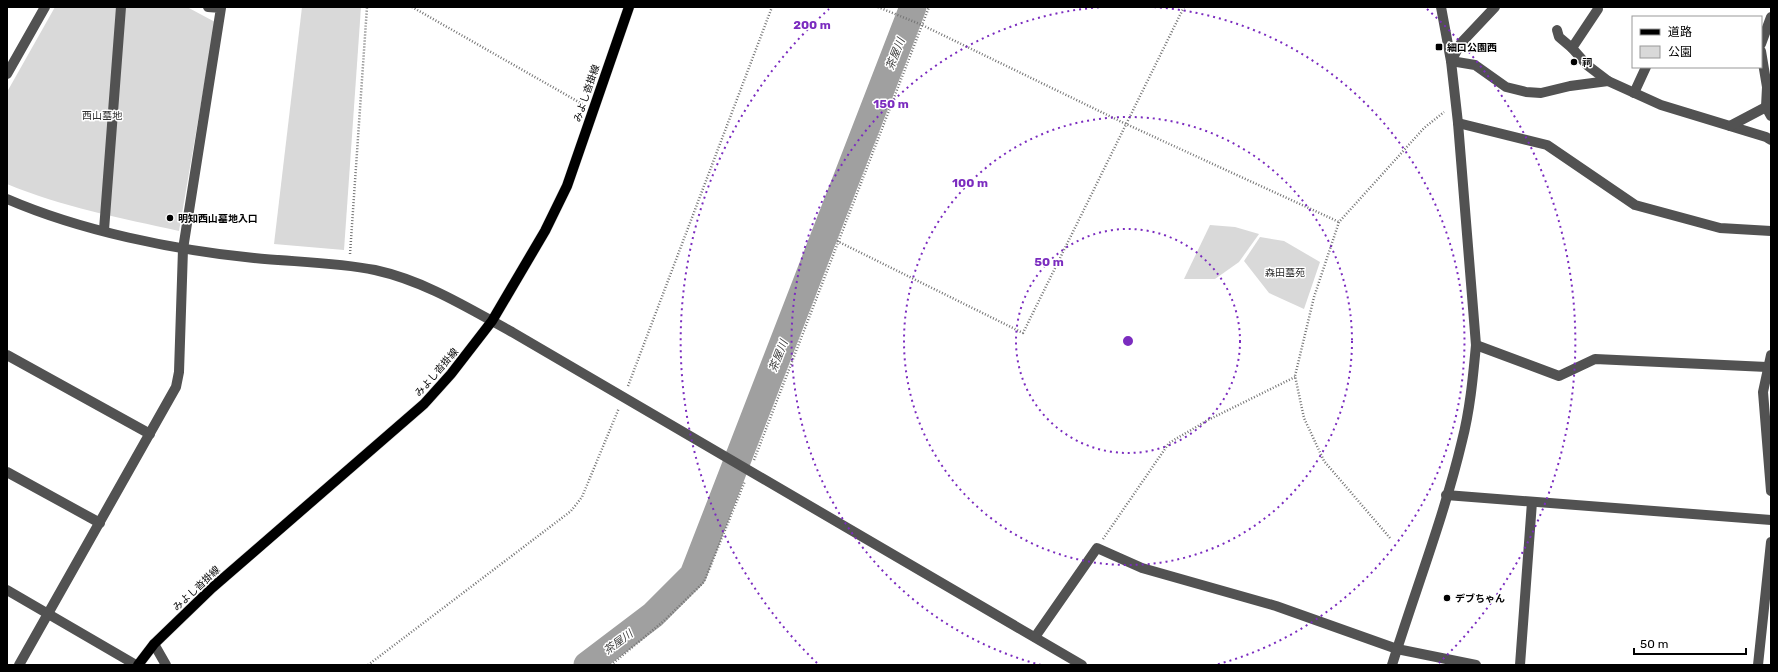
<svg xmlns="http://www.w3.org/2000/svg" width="1778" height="672" viewBox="0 0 1778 672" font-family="Rubik,'Noto Sans JP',sans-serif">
	<rect width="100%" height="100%" fill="#fff"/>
	<g fill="#d9d9d9">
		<path d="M55,7H187L215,22L179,231C121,218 62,207 7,184V92Z"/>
		<polygon points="302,7 361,7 344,250 274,244"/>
		<polygon points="1210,225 1235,227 1259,234 1239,262 1215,279 1184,279"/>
		<polygon points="1260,237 1284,241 1320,262 1304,309 1269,293 1244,261"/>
	</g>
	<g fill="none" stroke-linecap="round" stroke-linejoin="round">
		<polyline stroke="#a0a0a0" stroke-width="27" points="587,665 653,615 693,575 913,7"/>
		<g stroke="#dbdbdb" stroke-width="11">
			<polyline id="major" points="138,665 154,644 212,588 424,404 451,374 492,321 545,231 567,186 629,7"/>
		</g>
		<g stroke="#747474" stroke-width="2.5" stroke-dasharray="1 2" stroke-linecap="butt">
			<polyline points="412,7 584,105"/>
			<polyline points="878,7 922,25 1126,124 1339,222"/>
			<polyline points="837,241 1023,333 1184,7"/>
			<polyline points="350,254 367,7"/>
			<polyline points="628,386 772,7"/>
			<polyline points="754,460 929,7"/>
			<polyline points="1390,538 1324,461 1304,418 1295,376 1314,297 1339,222 1424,128 1444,112"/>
			<polyline points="1103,539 1169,443 1208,420 1295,377"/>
			<polyline points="368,665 571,511 582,497 619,408"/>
			<polyline points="611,665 665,620 704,582 745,481"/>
		</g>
		<g stroke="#525252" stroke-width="10">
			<polyline points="1495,7 1461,43 1451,61 1475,65 1506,87 1526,92 1541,93 1570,86 1608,81"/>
			<polyline points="1598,9 1572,48 1587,65 1608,81 1661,105 1766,137 1771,140"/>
			<polyline points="1557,30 1559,37 1572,48"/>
			<polyline points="1761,44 1771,17"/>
			<polyline points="1761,51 1767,87 1766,107 1771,116"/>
			<polyline points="7,74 45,7"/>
			<polyline points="1634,93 1646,67"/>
			<polyline points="1458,123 1547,145 1635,205 1720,228 1771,231"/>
			<polyline points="1730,126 1766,107 1771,107"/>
			<path d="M7,199C81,231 174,250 254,258C294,262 335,262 375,270C425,281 468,308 512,332L1082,665"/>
			<polyline points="104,230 121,7"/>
			<polyline points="1476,345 1559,376 1595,359 1767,367"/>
			<polyline points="7,355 150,434"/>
			<polyline points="1771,355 1763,392 1771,491"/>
			<polyline points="7,472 100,523"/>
			<polyline points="1446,495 1771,520"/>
			<polyline points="7,590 136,665"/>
			<polyline points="1035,637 1097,548 1142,568 1276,606 1397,649 1476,665"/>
			<polyline points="154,644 166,665"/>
			<polyline points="19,665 176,387 179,372 183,249 221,8 208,7"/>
			<path d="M1392,665C1415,591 1444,517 1462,441C1470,410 1473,377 1476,345L1458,123L1451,61L1441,7"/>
			<polyline points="1520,665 1532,502"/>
			<polyline points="1758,665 1771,542"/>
		</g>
		<use href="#major" stroke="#000" stroke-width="10"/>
	</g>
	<g fill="none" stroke="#7b2cbf" stroke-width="2" stroke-dasharray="2 4">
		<circle cx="1128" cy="341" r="112"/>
		<circle cx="1128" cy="341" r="224"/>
		<path d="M1041 665A335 335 0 0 1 1102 7M1154 7A335 335 0 0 1 1215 665"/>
		<path d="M817 663A447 447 0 0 1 829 9M1427 9A447 447 0 0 1 1439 663"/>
	</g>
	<g fill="#000" stroke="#fff" stroke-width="1.5">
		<rect x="1435" y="43" width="8" height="8" rx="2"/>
		<circle cx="1574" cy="62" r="4"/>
		<circle cx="170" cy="218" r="4"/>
		<circle cx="1447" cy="598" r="4"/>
	</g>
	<g text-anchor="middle" stroke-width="3" stroke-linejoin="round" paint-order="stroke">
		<g font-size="10" font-weight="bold" fill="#000" stroke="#fff" text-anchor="start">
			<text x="1447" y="51">細口公園西</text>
			<text x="1582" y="66">祠</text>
			<text x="178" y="222">明知西山墓地入口</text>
			<text x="1455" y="602">デブちゃん</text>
		</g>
		<g font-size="10" fill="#000" stroke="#fff">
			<text transform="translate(586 93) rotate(-71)" y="4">みよし沓掛線</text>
			<text transform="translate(436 372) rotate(-49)" y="4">みよし沓掛線</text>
			<text transform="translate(196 588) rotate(-43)" y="4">みよし沓掛線</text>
		</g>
		<g font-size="10" fill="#303030" stroke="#fff">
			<text x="102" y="119">西山墓地</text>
			<text x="1285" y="276">森田墓苑</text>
		</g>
		<g font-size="11" font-style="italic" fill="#414141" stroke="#fff">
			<text transform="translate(895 54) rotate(-69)" y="4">茶屋川</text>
			<text transform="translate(778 356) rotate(-69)" y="4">茶屋川</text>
			<text transform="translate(618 642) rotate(-37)" y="4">茶屋川</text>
		</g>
	</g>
	<circle cx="1128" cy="341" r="6" fill="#7b2cbf" stroke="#fff" stroke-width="2"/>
	<g font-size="12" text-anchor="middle" font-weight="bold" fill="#7b2cbf" stroke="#fff" stroke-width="3" stroke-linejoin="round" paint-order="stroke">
		<text x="812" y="29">200 m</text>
		<text x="891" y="108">150 m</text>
		<text x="970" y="187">100 m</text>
		<text x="1049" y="266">50 m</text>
	</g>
	<rect width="1778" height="672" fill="none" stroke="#000000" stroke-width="16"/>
	<rect x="1632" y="16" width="130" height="52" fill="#ffffff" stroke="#999999"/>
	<rect x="1640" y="29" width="20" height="6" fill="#000000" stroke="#999999"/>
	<text x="1668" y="36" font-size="12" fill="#000000">道路</text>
	<rect x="1640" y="46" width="20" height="12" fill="#d9d9d9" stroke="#999999"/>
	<text x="1668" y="56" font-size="12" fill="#000000">公園</text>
	<path d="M1634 648v6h112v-6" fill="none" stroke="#000000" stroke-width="2"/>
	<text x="1640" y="648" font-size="12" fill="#000000" stroke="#ffffff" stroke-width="3" paint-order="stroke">50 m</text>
</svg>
